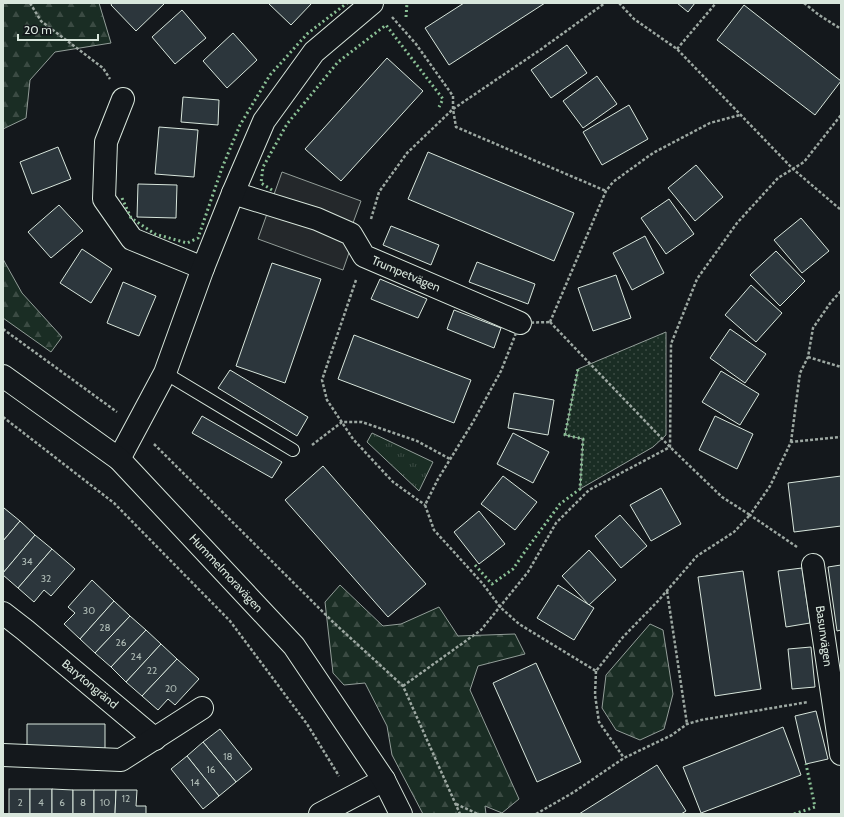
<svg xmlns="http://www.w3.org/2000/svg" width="844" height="817" viewBox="0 0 844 817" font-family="Cabin,sans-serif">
	<defs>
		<pattern id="grass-dots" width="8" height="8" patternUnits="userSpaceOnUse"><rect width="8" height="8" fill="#1a2d24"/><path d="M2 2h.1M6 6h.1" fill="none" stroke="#3b4b43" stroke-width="1.8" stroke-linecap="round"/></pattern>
		<pattern id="forest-firs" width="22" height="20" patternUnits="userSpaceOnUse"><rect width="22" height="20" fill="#1a2d24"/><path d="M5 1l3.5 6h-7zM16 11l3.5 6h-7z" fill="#3b4b43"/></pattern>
		<pattern id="park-tufts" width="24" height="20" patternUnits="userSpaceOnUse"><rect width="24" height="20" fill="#1a2d24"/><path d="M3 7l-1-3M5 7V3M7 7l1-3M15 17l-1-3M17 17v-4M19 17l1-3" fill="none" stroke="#3b4b43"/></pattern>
	</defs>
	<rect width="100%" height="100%" fill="#14181c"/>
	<polygon fill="url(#grass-dots)" stroke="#939e99" points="666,332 666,435 653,447 580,489 583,439 565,435 578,369"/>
	<g fill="url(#forest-firs)" stroke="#939e99">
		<polygon points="3,3 99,3 111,43 55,52 30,80 26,118 3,129"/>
		<polygon points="3,259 22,293 62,337 51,352 3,318"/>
		<polygon points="340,585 383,626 401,624 439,607 458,636 515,634 525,654 478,666 470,690 519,799 502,813 485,806 486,814 423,814 392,755 387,726 365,683 344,685 333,673 325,602"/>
		<polygon points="650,624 663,630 673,694 664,729 640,740 616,730 602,708 606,675"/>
	</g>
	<polygon fill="url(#park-tufts)" stroke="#939e99" points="372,433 433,462 419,491 367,442"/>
	<polygon fill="#24282b" stroke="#939e99" points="282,172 361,201 345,245 351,247 343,270 258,239"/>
	<g fill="#2c363c" stroke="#d8e6dc">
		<polygon points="112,3 165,3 136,31 111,5"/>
		<polygon points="268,3 312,3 291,25"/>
		<polygon points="464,3 545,3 449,65 425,28"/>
		<polygon points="677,3 695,3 688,12"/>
		<polygon points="744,5 841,81 815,115 717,40"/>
		<polygon points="182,10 206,38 175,64 152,37"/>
		<polygon points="233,33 257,60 227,88 203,61"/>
		<polygon points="567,45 587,73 551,98 531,70"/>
		<polygon points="387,58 423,91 341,181 305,149"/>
		<polygon points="597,76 617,104 583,128 563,101"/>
		<polygon points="183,97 219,100 218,125 181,122"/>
		<polygon points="629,105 648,139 602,165 583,132"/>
		<polygon points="159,127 198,130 194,177 155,174"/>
		<polygon points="58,147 71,179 32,194 20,162"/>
		<polygon points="428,152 574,213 554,261 408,199"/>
		<polygon points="696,165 723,197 695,221 668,188"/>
		<polygon points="138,184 177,185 176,218 137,217"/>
		<polygon points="669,199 694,234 666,254 641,218"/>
		<polygon points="59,205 83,231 51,258 28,232"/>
		<polygon points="801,218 829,251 802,273 774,240"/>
		<polygon points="391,226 439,245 431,265 383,245"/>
		<polygon points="645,236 664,273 632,290 613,253"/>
		<polygon points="82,249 112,269 91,303 60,283"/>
		<polygon points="776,251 805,281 780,306 750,275"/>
		<polygon points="477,262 535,284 528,304 469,282"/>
		<polygon points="272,263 321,279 285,383 236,366"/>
		<polygon points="616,275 631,318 593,331 578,288"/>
		<polygon points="380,279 427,299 418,318 371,299"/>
		<polygon points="123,282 156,296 139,336 107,323"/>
		<polygon points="751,285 782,313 756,342 725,315"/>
		<polygon points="454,310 501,328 494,348 447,329"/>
		<polygon points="730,329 766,354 745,383 710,358"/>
		<polygon points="354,335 471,380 454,423 338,379"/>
		<polygon points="230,370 308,417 297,436 218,388"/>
		<polygon points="721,371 759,394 740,425 702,402"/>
		<polygon points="514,393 554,400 548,435 508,428"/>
		<polygon points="202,416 282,462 272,478 192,433"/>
		<polygon points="715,416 753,434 737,469 699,450"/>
		<polygon points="513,433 549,452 533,483 497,464"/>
		<polygon points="323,466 426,584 388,617 285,500"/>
		<polygon points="503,476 537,502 515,530 481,504"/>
		<polygon points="841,476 841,526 794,532 788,483"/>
		<polygon points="661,488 681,524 651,541 630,505"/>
		<polygon points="3,508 4,508 20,521 3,541"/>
		<polygon points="479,511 505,544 479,564 454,532"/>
		<polygon points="620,515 647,546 621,568 595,536"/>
		<polygon points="20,521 35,535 3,573 3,541"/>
		<polygon points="35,535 52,549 18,588 3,575 3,573"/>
		<polygon points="52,549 75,569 51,596 44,590 34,602 18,588"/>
		<polygon points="589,550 616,580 589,605 562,576"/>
		<polygon points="841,565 841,630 837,631 828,567"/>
		<polygon points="802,568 810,623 786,627 778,571"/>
		<polygon points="743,571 761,689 715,696 698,577"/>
		<polygon points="92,580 114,601 80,639 64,624 75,613 68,607"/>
		<polygon points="558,585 594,608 574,640 537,618"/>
		<polygon points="114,601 130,616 95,653 80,639"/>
		<polygon points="130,616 146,630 111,667 95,653"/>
		<polygon points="146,630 161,644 126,682 111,667"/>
		<polygon points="161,644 177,659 142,696 126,682"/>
		<polygon points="811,647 815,687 792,689 788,649"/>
		<polygon points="177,659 199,679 175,705 168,699 158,710 142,696"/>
		<polygon points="536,663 581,762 537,782 493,683"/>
		<polygon points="816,711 828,759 806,764 795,716"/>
		<polygon points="27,724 105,724 105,751 27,750"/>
		<polygon points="783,727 801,775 701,813 683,767"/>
		<polygon points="220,729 252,769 236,782 203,742"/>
		<polygon points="203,742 236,782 219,796 187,756"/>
		<polygon points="187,756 219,796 203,809 171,769"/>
		<polygon points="657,765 686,811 681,814 579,814"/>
		<rect x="9" y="789" width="21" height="25"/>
		<rect x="30" y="789" width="22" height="25"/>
		<polygon points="52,789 73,790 73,814 52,814"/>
		<rect x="73" y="790" width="21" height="24"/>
		<polygon points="94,790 116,790 115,814 94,814"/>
		<polygon points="116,790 137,790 136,806 146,806 146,814 115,814"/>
	</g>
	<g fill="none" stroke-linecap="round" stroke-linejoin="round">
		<g stroke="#d8e6dc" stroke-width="14">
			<polyline id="service" points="165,373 293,450"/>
		</g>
		<g stroke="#d8e6dc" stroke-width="24">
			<g id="minor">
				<polyline points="123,99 106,142 104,199 132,239 203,268"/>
				<polyline points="233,193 317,219 351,234 364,256 520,323"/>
				<polyline points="119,459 165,373 203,268 233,193 264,121 314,52 372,3"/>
				<polyline points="813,565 841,754"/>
				<polyline points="3,613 25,630 155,739"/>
				<polyline points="3,755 121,760 202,708"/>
				<polyline points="320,814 384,780"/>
			</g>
		</g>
		<g stroke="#d8e6dc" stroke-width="24">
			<polyline id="tertiary" points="3,376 119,459 294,646 384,780 401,814"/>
		</g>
		<g stroke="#9da8a2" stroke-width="2.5" stroke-dasharray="3 2" stroke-linecap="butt">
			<polyline points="30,3 41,21 103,68 110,79"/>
			<polyline points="619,3 634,19 677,49 793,169 841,210"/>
			<polyline points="804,3 819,15 841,29"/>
			<polyline points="392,17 416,44 453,96 453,109 456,127 606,191"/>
			<polyline points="677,49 716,3"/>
			<polyline points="371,219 379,192 407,153 453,109 540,50 605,3"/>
			<polyline points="356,280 322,380 327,400 353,439 393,482 425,505"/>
			<polygon points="550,322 670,447 722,497 750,515 734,532 697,556 658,601 623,637 596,671 519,624 500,607 483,584 434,530 425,505 438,479 473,422 501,371 520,323"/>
			<polyline points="550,322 606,191 613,182 653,153 710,123 740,115"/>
			<polyline points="3,329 117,412"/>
			<polyline points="808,357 841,367"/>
			<polyline points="3,417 114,503 230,621 307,724 339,776"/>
			<polyline points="791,442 800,373 808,357 813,328 831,302 841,291"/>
			<polyline points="154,444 333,622 403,686 460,814"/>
			<polyline points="312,445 342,422 362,422 417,441 450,459"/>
			<polyline points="797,547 750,515 770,486 791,442 841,437"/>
			<polyline points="667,591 687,724"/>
			<polyline points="596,671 595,695 599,722 624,758"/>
			<polyline points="403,686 481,630 528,572 556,523 589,490 670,447 671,344 697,279 737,223 778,178 804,162 841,115"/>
			<polyline points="456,804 478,814"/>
			<polyline points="536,814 574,792 624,758 672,735 687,724 701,720 808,702"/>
		</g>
		<use href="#service" stroke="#14181c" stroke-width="12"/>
		<use href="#minor" stroke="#14181c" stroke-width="22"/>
		<use href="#tertiary" stroke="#14181c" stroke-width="22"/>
		<g stroke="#8ac095" stroke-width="3" stroke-dasharray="2 3" stroke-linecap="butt">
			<polyline points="406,17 407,3"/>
			<polyline points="272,190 261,183 263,167 287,124 338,62 386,25 443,99 439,107"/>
			<polyline points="122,198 131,218 155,234 187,243 198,238 222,168 240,125 270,75 307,34 347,3"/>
			<polyline points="475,565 492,584 513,569 526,550 560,504 580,489 583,439 565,435 578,369"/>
			<polyline points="794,814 815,807 806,764"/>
		</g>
	</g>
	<g text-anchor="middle" stroke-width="3" stroke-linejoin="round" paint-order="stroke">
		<g font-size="10" fill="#adbab4">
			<text x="27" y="565">34</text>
			<text x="46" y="582">32</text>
			<text x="89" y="614">30</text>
			<text x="105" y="631">28</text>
			<text x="121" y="646">26</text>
			<text x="136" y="660">24</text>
			<text x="152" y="674">22</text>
			<text x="171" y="692">20</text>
			<text x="228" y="760">18</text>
			<text x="211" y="773">16</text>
			<text x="195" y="786">14</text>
			<text x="126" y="802">12</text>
			<text x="20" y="806">2</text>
			<text x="41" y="806">4</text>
			<text x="62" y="806">6</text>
			<text x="83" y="806">8</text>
			<text x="105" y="806">10</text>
		</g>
		<g font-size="12" fill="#d8e6dc" stroke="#14181c">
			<text transform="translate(406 274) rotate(23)" y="4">Trumpetvägen</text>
			<text transform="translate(226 573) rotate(47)" y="4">Hummelmoravägen</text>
			<text transform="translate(824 636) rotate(82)" y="4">Basunvägen</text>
			<text transform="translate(90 684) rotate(40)" y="4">Barytongränd</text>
		</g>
	</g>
	<rect width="844" height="817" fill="none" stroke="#d8e6dc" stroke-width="8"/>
	<path d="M18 34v6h80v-6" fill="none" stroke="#d8e6dc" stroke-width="2"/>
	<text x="24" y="34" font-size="12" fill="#d8e6dc" stroke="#14181c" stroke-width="3" paint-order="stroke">20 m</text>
</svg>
